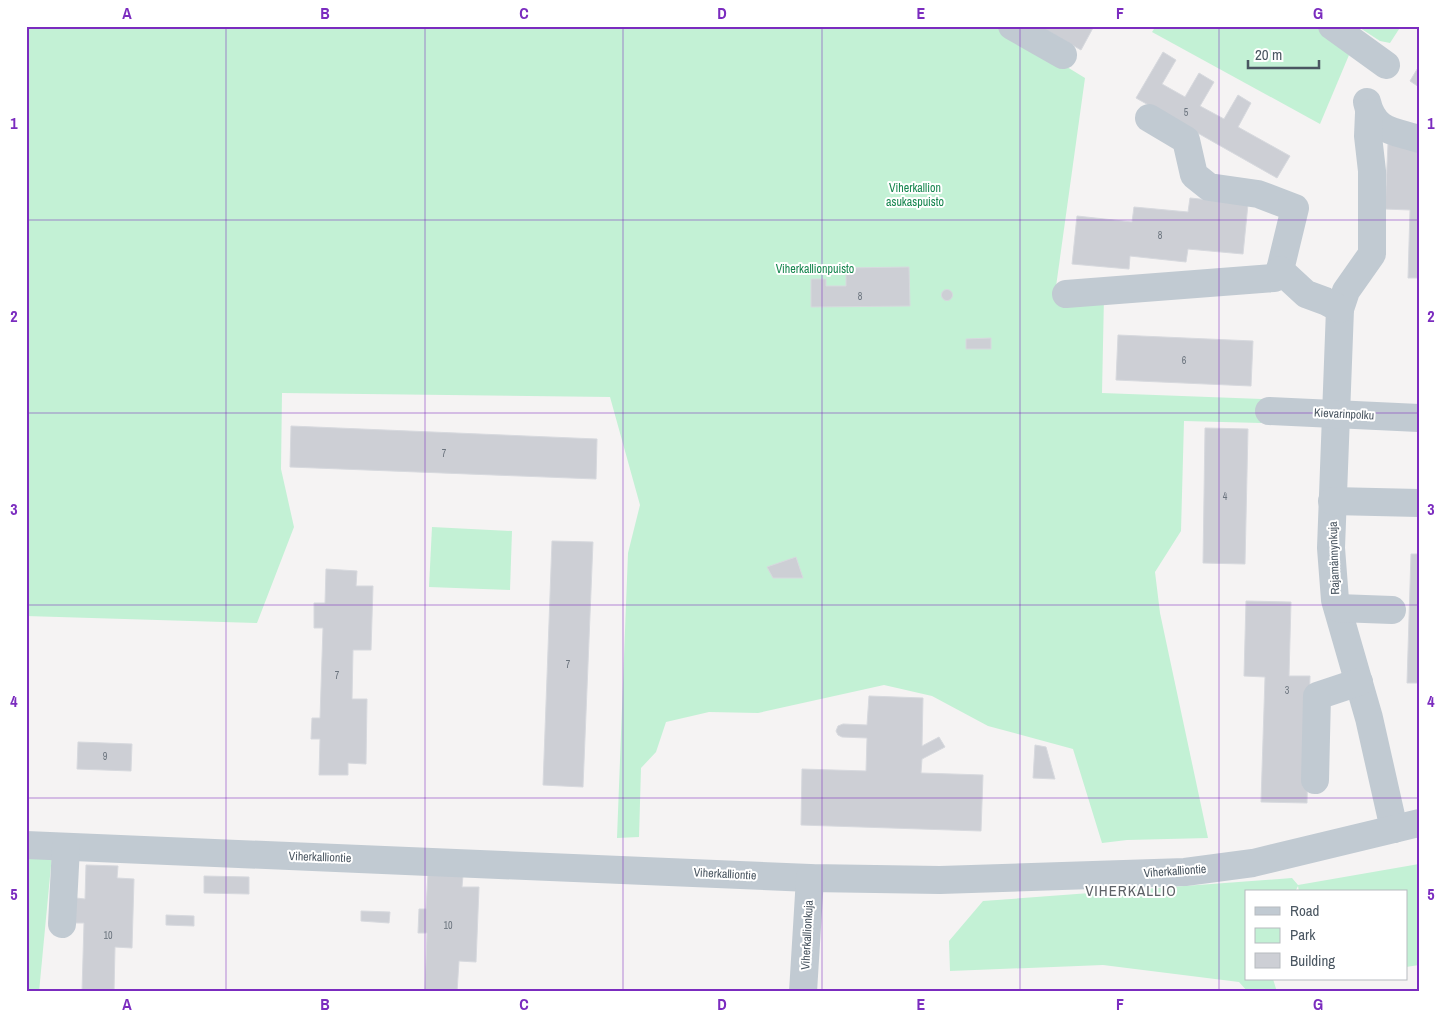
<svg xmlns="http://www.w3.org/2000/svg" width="1445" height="1018" viewBox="0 0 1445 1018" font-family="'Archivo Narrow',sans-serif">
	<rect width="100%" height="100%" fill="#f5f3f3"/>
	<g fill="#c3f1d5">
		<polygon points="26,26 1000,26 1085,78 1054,301 1104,296 1102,393 1262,399 1261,423 1184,421 1181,531 1155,572 1160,613 1208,838 1127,840 1102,843 1073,749 988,726 932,696 884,685 758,713 709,712 666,722 656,752 641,768 639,837 617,838 628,553 640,505 610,397 282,393 281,469 294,527 257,623 26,616"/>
		<polygon points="1156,26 1316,26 1349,55 1320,124 1152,32"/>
		<polygon points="1357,26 1384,26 1388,29 1390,26 1401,26 1390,43 1380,41"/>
		<polygon points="432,527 512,531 510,590 429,587"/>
		<polygon points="26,855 52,855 39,992 26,992"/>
		<polygon points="1419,864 1419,965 1406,967 1406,892 1299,892 1298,886 1295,892 1246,892 1246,979 1273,979 1277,992 1248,992 1239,982 1103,965 950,971 949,941 983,901 1292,878 1298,885"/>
	</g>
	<g fill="#cdcfd5" stroke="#d7d9de">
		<polygon points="1039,26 1094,26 1081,50"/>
		<polygon points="1163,52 1176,60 1162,84 1185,97 1199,73 1214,82 1200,106 1224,119 1238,95 1251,103 1238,127 1290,156 1277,178 1136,98"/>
		<polygon points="1419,66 1419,87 1410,81"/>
		<polygon points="1388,144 1419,145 1419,278 1408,278 1410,210 1385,209"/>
		<polygon points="1190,198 1248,204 1243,254 1188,249 1186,262 1130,256 1129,269 1072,264 1077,216 1132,222 1134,207 1188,212"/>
		<polygon points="909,267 910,306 811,307 811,279 826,279 826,286 846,286 846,268"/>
		<circle cx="947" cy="295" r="5.5"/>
		<polygon points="1118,335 1253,341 1251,386 1116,380"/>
		<polygon points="991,338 991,349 966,349 966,339"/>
		<polygon points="291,426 597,439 596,479 290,467"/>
		<polygon points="1205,428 1248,429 1245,564 1203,563"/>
		<polygon points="552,541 593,542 583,787 543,785"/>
		<polygon points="1411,554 1419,554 1419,683 1407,683"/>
		<polygon points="796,557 803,578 773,578 767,567"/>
		<polygon points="326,569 357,571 356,586 373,586 371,650 353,650 352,699 367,699 366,764 348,763 348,775 319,775 320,739 311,739 312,718 320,718 323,628 314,628 314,603 325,603"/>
		<polygon points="1246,601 1291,602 1289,676 1310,676 1307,803 1261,802 1265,677 1244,676"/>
		<polygon points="869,696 923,698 922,746 939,737 945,747 922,759 921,773 983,775 981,831 801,825 802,769 866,771 867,738 842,737 838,735 836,731 838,726 843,724 867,725"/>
		<polygon points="78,742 132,744 131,771 77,769"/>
		<polygon points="1035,745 1046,747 1055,779 1033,778"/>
		<polygon points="86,865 118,866 117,878 134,879 132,948 115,947 114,992 82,992 84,923 75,923 76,898 85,899"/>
		<polygon points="428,873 463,875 462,887 479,887 476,962 459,961 457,992 425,992 427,933 418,933 419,909 426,909"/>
		<polygon points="204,876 249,877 249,894 204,893"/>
		<polygon points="361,911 390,912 389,923 361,921"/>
		<polygon points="166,915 194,916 194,926 166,925"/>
	</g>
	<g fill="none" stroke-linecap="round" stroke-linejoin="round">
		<g stroke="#c1cad2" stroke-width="28">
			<polyline points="1012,26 1063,55"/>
			<polyline points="1332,26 1386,65"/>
			<path d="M1367,102C1374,132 1394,131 1419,139"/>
			<polyline points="1369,113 1368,136 1372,171 1372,254 1346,291 1340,309 1331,548 1335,600 1369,718 1394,829"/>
			<polyline points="1149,118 1186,140 1194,175 1209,187 1258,194 1295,208 1280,270"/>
			<polyline points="1066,294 1274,278 1280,270 1306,294 1325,301 1340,309"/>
			<polyline points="1269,411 1419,418"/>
			<polyline points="1332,501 1419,503"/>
			<polyline points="1338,608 1392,610"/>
			<polyline points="1315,780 1317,696 1359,682"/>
			<polyline points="26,845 810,878 940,880 1185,872 1253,863 1419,823"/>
			<polyline points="62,924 66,847"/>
			<polyline points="803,992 810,878"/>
		</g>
	</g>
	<path fill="none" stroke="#7b2cbf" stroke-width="1" stroke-opacity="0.55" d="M226,26V992M425,26V992M623,26V992M822,26V992M1020,26V992M1219,26V992M26,220H1419M26,413H1419M26,605H1419M26,798H1419"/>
	<g text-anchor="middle" stroke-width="4" stroke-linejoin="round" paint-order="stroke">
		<g font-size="10" fill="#6b747e">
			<text x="1186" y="116">5</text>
			<text x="1160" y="239">8</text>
			<text x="860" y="300">8</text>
			<text x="1184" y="364">6</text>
			<text x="444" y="457">7</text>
			<text x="1225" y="500">4</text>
			<text x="568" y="668">7</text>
			<text x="337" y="679">7</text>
			<text x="1287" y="694">3</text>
			<text x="105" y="760">9</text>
			<text x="448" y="929">10</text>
			<text x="108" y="939">10</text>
		</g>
		<g font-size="12" fill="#17864f" stroke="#fff">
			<text x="915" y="192">Viherkallion<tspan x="915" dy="14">asukaspuisto</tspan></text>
			<text x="815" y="273">Viherkallionpuisto</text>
		</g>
		<g font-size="12" fill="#4a5661" stroke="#fff">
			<text transform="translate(1344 414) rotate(3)" y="4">Kievarinpolku</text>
			<text transform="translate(1334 558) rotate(-92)" y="4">Rajamännynkuja</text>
			<text transform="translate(320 857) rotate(2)" y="4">Viherkalliontie</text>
			<text transform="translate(1175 871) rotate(-4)" y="4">Viherkalliontie</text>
			<text transform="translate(725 874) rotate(3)" y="4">Viherkalliontie</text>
			<text transform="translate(807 935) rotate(-87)" y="4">Viherkallionkuja</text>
		</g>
		<g font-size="15" letter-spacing="1" fill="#5f6368" stroke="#fff">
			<text x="1131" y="896">VIHERKALLIO</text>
		</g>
	</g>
	<rect width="1445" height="1018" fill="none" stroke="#ffffff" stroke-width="55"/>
	<rect x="1245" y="890" width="162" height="90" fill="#ffffff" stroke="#b7bbc0"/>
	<rect x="1255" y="907" width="25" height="8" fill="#c1cad2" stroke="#b7bbc0"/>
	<text x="1290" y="916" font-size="15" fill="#4a5661">Road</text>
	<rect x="1255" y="928" width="25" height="15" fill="#c3f1d5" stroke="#b7bbc0"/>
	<text x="1290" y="940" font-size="15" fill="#4a5661">Park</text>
	<rect x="1255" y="953" width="25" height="15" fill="#cdcfd5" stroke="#b7bbc0"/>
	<text x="1290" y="966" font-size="15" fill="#4a5661">Building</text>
	<path d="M1248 60v8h71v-8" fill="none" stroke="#4a5661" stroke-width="2.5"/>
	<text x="1255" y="60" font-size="15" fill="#4a5661" stroke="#ffffff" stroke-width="4" paint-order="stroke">20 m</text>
	<rect x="28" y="28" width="1390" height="962" fill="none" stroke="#7b2cbf" stroke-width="2"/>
	<g font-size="16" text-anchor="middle" font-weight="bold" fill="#7b2cbf">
		<text x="127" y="19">A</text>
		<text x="325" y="19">B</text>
		<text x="524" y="19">C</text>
		<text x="722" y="19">D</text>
		<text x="921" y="19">E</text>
		<text x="1120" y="19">F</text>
		<text x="1318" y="19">G</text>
		<text x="14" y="129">1</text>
		<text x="1431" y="129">1</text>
		<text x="14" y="322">2</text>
		<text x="1431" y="322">2</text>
		<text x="14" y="515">3</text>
		<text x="1431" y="515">3</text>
		<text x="14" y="707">4</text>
		<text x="1431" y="707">4</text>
		<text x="14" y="900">5</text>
		<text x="1431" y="900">5</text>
		<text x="127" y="1010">A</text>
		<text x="325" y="1010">B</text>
		<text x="524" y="1010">C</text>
		<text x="722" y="1010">D</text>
		<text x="921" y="1010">E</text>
		<text x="1120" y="1010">F</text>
		<text x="1318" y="1010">G</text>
	</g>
</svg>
